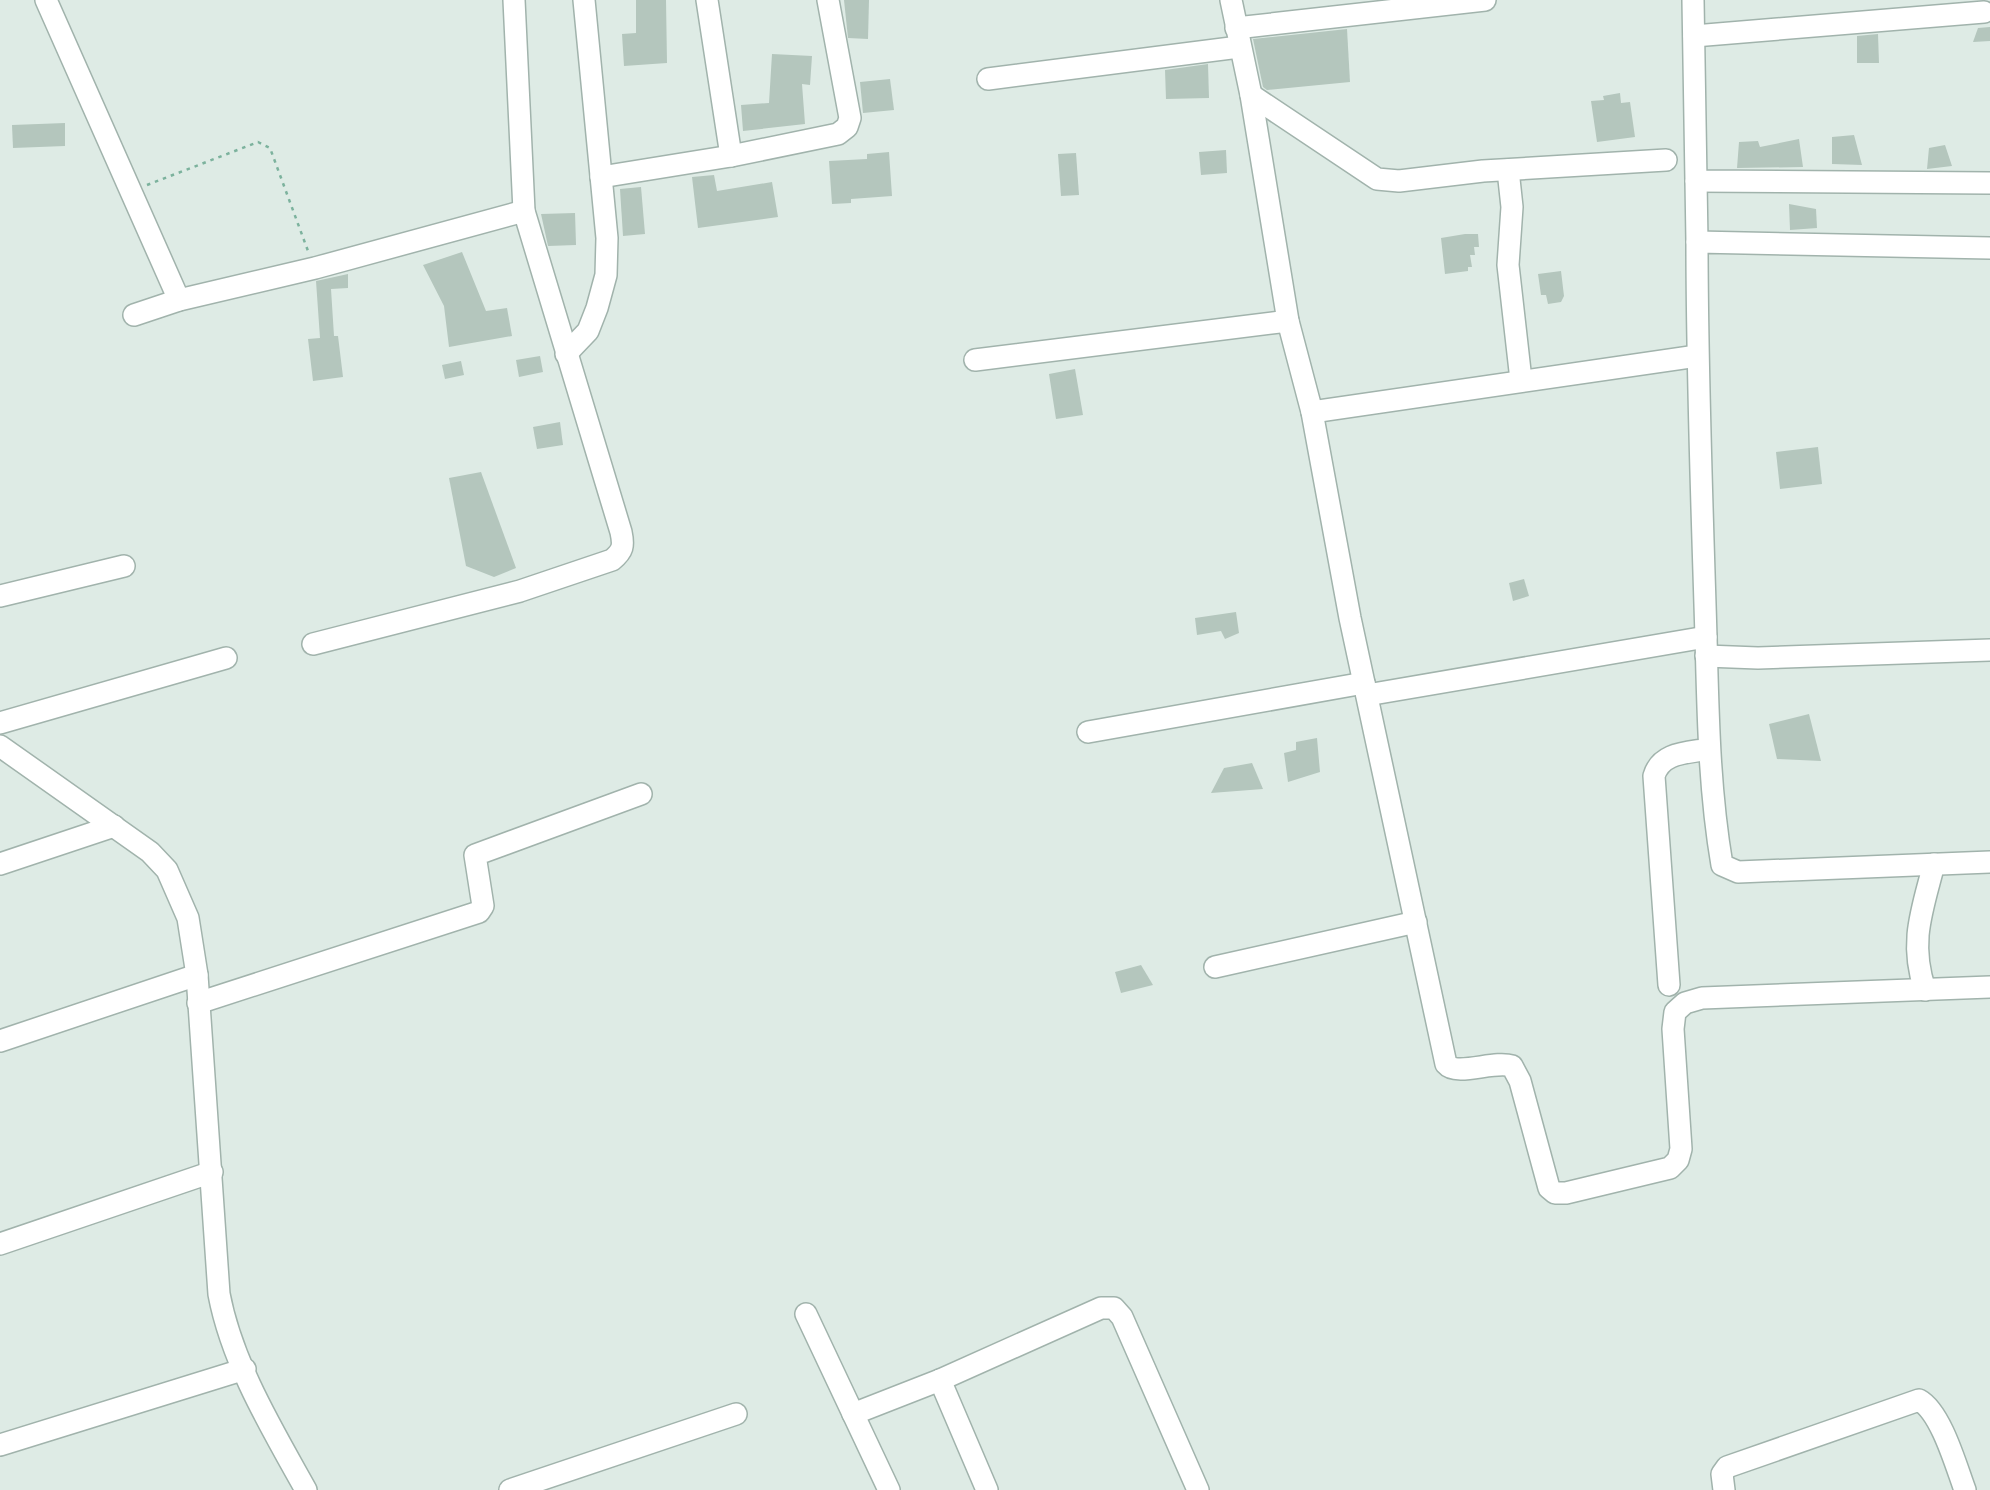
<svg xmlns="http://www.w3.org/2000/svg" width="1990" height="1490" viewBox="0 0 1990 1490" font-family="Montserrat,sans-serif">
	<rect width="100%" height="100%" fill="#deebe5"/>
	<g fill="#b4c6bd">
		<polygon points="636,0 666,0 667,63 624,66 622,34 636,33"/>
		<polygon points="844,0 869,0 868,39 848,38"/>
		<polygon points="1990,27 1990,41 1973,42 1978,28"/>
		<polygon points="1347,29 1350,82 1267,90 1263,87 1253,39"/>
		<polygon points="1878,34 1879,63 1857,63 1857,36"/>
		<polygon points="772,54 812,56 810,85 802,84 805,124 743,131 741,105 769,103"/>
		<polygon points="1208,64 1209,98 1166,99 1165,70"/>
		<polygon points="890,79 894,110 863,113 860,82"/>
		<polygon points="1620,93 1621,103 1630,102 1635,137 1597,142 1591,101 1604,100 1603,96"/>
		<polygon points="65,123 65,146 13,148 12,125"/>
		<polygon points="1854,135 1862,165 1832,164 1832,137"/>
		<polygon points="1799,139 1803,167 1737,168 1739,142 1758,141 1760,147"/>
		<polygon points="1945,145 1952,166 1927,169 1929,148"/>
		<polygon points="1226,150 1227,173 1201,175 1199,152"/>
		<polygon points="889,152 892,196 851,199 851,203 832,204 829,161 867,159 867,154"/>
		<polygon points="1076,153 1079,195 1061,196 1058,154"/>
		<polygon points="714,175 717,191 772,182 778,217 698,228 692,177"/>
		<polygon points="641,187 645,234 623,236 620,189"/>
		<polygon points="1789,204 1816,209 1817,228 1790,230"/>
		<polygon points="575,213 576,245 548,246 541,214"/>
		<polygon points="1465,234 1478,234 1479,247 1474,247 1475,255 1470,255 1472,267 1468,267 1468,271 1445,274 1441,238"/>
		<polygon points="462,252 486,311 507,308 512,336 449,347 444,306 423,265"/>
		<polygon points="1561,271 1564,296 1561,302 1548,304 1546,295 1541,295 1538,274"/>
		<polygon points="348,274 348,288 331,289 334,336 338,336 343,377 313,381 308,339 320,338 316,281"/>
		<polygon points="540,356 543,372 519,377 516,360"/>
		<polygon points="461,361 464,375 445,379 442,365"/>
		<polygon points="1075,369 1083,415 1056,419 1049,374"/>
		<polygon points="560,422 563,445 537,449 533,427"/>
		<polygon points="1818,447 1822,484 1780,489 1776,452"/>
		<polygon points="481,472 516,568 494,577 466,566 449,478"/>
		<polygon points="1524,579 1529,596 1513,601 1509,583"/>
		<polygon points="1236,612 1239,633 1225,639 1221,631 1197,635 1195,618"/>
		<polygon points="1809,714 1821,761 1777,759 1769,724"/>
		<polygon points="1317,738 1320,772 1288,782 1284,753 1296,750 1296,742"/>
		<polygon points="1252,763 1263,789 1211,793 1224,768"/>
		<polygon points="1141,965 1153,985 1121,993 1115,972"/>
	</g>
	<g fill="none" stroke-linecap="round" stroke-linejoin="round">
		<g stroke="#a1b3ac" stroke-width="24">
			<g id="minor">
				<polyline points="46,0 179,300"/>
				<polyline points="707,0 731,156"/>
				<path d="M1231,0L1251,95L1288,321L1312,412L1350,618L1446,1064C1457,1077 1494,1060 1512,1066L1520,1081L1549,1188L1555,1193H1566L1670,1168L1678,1160L1681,1149L1673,1029L1675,1012L1685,1003L1702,998L1990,987"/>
				<polyline points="1693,0 1696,181 1990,183"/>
				<polyline points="1236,28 1485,0"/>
				<polyline points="1694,36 1984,12"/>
				<polyline points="988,79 1239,47"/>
				<polyline points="1251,95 1377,179 1399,181 1483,171 1666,160"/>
				<polyline points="1508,170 1512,207 1508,265 1521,380"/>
				<polyline points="601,177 731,156 838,134 847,127 850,118 828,0"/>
				<polyline points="1696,181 1697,242"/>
				<path d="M1990,248L1697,242C1697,374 1702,505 1706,637C1708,713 1709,789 1722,865L1738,872L1990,862"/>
				<polyline points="134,315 179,300 315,268 524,211"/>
				<polyline points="566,354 588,331 597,308 606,275 607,238 584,0"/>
				<polyline points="975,360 1288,321"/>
				<polyline points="1312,412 1697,356"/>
				<polyline points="0,596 124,566"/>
				<path d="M313,644L520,591L612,560C623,551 624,546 621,532L524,211L514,0"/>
				<polyline points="1706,656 1758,658 1990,650"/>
				<polyline points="1367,695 1706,637"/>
				<polyline points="0,723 226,658"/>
				<polyline points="1088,732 1364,683"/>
				<path d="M0,746L150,852L167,870L188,918L197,975L219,1294C232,1363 272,1429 306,1490"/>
				<polyline points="0,864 114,826"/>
				<polyline points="1215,967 1416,922"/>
				<path d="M1669,985L1654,776C1661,752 1687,753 1709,749"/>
				<path d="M1925,990C1909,942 1922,911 1934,864"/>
				<polyline points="198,1003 479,912 483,906 475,855 641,794"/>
				<polyline points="0,1041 197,975"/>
				<polyline points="0,1244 212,1172"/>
				<polyline points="806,1314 889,1490"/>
				<polyline points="940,1380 987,1490"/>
				<polyline points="853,1414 940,1380 1101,1308 1114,1308 1122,1317 1198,1490"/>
				<polyline points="0,1445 245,1369"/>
				<polyline points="510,1490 736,1414"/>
				<path d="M1724,1490L1722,1474L1727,1467L1919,1400C1941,1412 1956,1466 1965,1490"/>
			</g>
		</g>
		<polyline stroke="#7cb29d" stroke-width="2.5" stroke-dasharray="3.5 5" stroke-linecap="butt" points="147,185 258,142 270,148 308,251"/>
		<use href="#minor" stroke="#fff" stroke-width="21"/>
	</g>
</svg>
